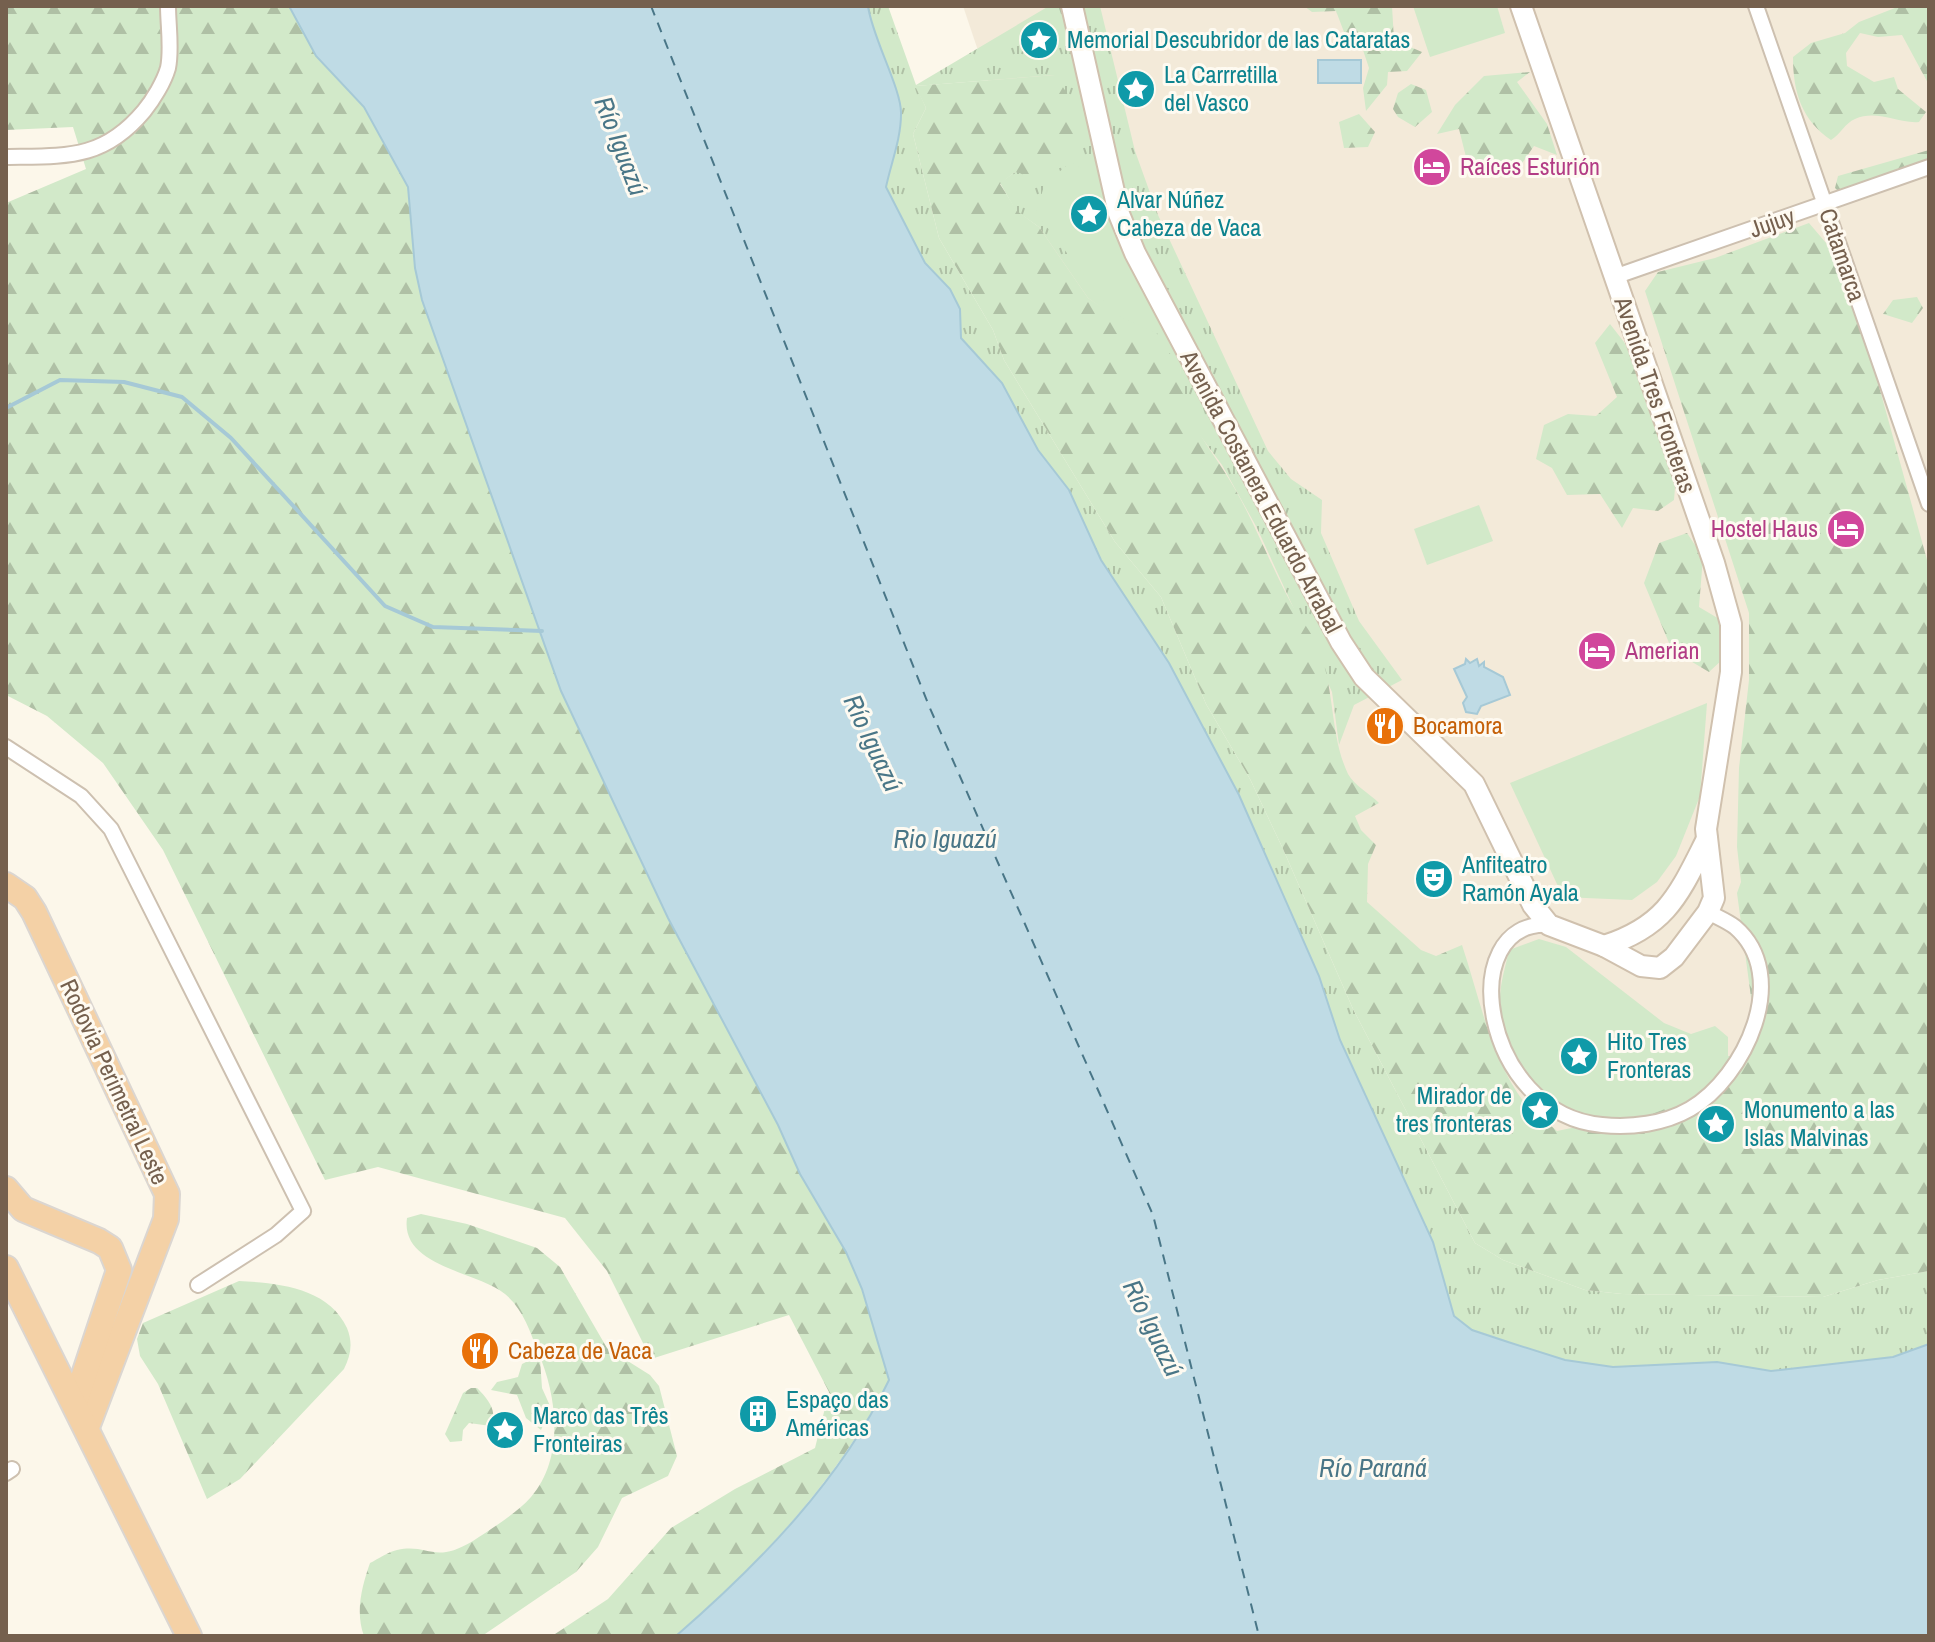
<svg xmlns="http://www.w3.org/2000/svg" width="1935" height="1642" viewBox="0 0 1935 1642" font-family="'Archivo Narrow',sans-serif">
	<defs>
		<pattern id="grass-tufts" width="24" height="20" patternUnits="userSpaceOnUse" patternTransform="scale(2)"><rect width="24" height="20" fill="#d2e9c9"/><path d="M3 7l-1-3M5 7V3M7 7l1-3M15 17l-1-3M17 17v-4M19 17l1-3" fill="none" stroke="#afc0a5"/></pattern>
		<pattern id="forest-firs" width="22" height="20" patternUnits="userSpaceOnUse" patternTransform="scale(2)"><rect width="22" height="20" fill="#d2e9c9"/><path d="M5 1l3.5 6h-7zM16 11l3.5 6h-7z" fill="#afc0a5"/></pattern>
	</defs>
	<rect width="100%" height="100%" fill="#fcf7ea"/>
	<polygon fill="#f3ead9" points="963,6 1929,6 1929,1122 1440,1157 1055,279"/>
	<path fill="url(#grass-tufts)" d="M868,6H888L916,85L1049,6H1100L1135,151L1158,215L1268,451L1291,479L1322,500L1321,533L1359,621L1402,680L1354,705L1339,745L1332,692L1257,528L1222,465L1193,426L1180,390L1181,364L1088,298L1039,227L1016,211L1000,183L1015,172L1055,75L916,86L926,108L913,134L939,238L993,330L1004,360L1115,542L1161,597L1206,704L1250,779L1283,849L1353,1009L1475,1243L1503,1260L1585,1290L1622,1294L1823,1297L1878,1280L1929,1271V1344L1893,1357L1771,1371L1717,1362L1613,1367L1565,1360L1508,1342L1471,1330L1454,1316L1433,1242L1340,1040L1319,976L1239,795L1169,663L1101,560L1069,490L1038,450L1002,383L961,338L960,309L950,289L925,263L886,187C891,163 901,139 901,114C902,90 872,37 868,6Z"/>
	<g fill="url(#forest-firs)">
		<path d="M6,6H289L316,56L364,107L408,187L415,268L561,691L668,918L778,1125L800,1174L846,1252L862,1289L889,1380C838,1480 760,1563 676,1636H552L608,1599L671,1528L735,1489L815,1448L829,1392L789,1315L651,1359L607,1271L565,1218L378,1167L325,1180L163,850L103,763L47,716L6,695V203L86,169L73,127L6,130Z"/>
		<polygon points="1304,6 1392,6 1394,40 1422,52 1407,71 1388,72 1387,85 1366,111 1363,88 1369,68 1358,35 1344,32 1336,11 1312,12"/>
		<path d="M1900,6H1929V85L1902,35L1878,37L1860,33L1846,53L1847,66L1874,82L1894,77L1898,89L1926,112L1919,122C1898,124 1877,109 1855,119C1845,123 1841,134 1831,140C1802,120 1793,93 1793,57L1811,43L1845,33L1859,22Z"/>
		<polygon points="1530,72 1517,82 1547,124 1557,155 1534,146 1514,175 1467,161 1459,129 1437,134 1455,105 1484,76"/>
		<path d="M1055,75L1072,101L1078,140L1048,181L1015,172L1000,184L1017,211L1039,227L1088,298L1164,348L1181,364C1178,418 1210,444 1235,489C1256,526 1271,566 1291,603C1300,619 1313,633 1319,650C1335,689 1330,736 1348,774C1354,785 1370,794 1379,803L1355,816L1361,830L1376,845L1368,864L1367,902L1421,950L1436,956L1462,945C1479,996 1491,1059 1524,1102C1532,1113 1547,1122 1557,1131L1586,1125L1710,1056H1750L1755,1027L1737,893L1741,882L1737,847L1739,768L1749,680V613L1645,291L1658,272L1715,258L1809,223L1838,257L1865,336L1929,567V1271L1878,1280L1823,1297L1622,1294L1585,1290L1503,1260L1475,1243L1353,1009L1283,849L1250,779L1206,704L1161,597L1115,542L1004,360L993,330L939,238L913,134L926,108L915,86Z"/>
		<polygon points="1411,84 1426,90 1432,112 1415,127 1398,117 1393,109 1398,93"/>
		<polygon points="1359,114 1375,132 1368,147 1344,148 1339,122"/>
		<polygon points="1929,150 1929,166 1844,196 1835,188 1838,176"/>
		<polygon points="1917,297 1923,308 1912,323 1883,314 1893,300"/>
		<polygon points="1610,324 1624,342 1641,375 1646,403 1661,423 1677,463 1674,500 1658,511 1633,508 1622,528 1600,494 1567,495 1552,468 1536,459 1544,425 1568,414 1596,416 1617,397 1595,343"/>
		<polygon points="1687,533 1703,557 1699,607 1726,623 1723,659 1709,672 1672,650 1644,583 1659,543"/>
		<path d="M421,1214L467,1224L537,1248L560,1267L607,1348L650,1375L659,1386L677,1456L668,1476L622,1498L598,1547L576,1572L482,1636H364C355,1612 362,1586 370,1563C378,1559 388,1552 397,1550C429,1543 433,1565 473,1541C491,1529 517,1513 531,1497C565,1458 557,1395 538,1352C530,1331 523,1309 505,1294C477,1271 400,1267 407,1218Z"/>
		<path d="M239,1281C279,1283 329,1288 347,1328C353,1343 351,1355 344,1369L240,1479L207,1499L158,1384L140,1356L137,1339L143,1323Z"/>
		<polygon points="533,1350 540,1359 542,1388 551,1408 541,1430 526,1418 517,1395 491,1390 497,1382 518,1377 522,1364 528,1361"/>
		<path d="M471,1388H477C488,1399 498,1411 491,1426L469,1423L463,1430L462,1441L450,1442L445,1434L463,1393Z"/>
	</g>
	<g fill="#d2e9c9">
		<polygon points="1413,6 1497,6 1505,33 1430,57"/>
		<polygon points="1070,162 1082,169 1094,165 1125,257 1167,338 1114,314 1036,213 1044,186"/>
		<polygon points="1479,505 1493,541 1427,565 1414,529"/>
		<polygon points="1707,703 1700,796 1676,856 1657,882 1632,900 1563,897 1510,783"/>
		<path d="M1539,939L1566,947L1664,1023L1691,1034L1715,1026L1728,1037V1058C1710,1078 1692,1097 1667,1108C1634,1124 1579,1122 1548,1102C1521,1085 1500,1030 1500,999C1500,983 1506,965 1509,950Z"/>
	</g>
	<g fill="#bfdbe5" stroke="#a6c9d6" stroke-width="2">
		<path d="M289,6H868C872,37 902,90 901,114C901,139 891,163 886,187L925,263L950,289L960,309L961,338L1002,383L1038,450L1069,490L1101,560L1169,663L1239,795L1319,976L1340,1040L1433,1242L1454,1316L1472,1330L1508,1342L1565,1360L1613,1367L1717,1362L1771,1371L1893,1357L1929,1344V1636H676C759,1564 841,1480 889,1380L862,1289L846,1252L800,1174L778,1125L668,918L561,691L422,300L415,268L408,187L364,107L316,56Z"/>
		<rect x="1318" y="60" width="43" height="23"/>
		<polygon points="1466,659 1470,663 1477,659 1479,666 1484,662 1484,667 1503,677 1510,695 1481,706 1477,714 1466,712 1463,703 1467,697 1454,669 1465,664"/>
	</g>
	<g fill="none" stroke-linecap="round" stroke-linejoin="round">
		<polyline stroke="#a6c9d6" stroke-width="4" points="6,408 60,380 124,382 182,397 231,438 385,606 433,627 542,631"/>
		<polyline stroke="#497687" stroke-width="2" stroke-dasharray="10 8" stroke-linecap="butt" points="651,6 929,706 1153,1215 1259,1636"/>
		<g stroke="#cdc0b0" stroke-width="18">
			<g id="minor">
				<polyline points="1756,6 1929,504"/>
				<path d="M6,157C66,156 103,160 144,111C153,100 164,82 168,68C172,49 168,25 168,6"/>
				<polyline points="1614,277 1929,167"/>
				<polyline points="6,747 81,796 111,829 303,1211 276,1235 198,1285"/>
				<path d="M1549,925C1453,919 1481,1114 1602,1125C1631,1128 1664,1124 1690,1109C1745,1077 1792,976 1735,927C1727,921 1717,917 1708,912"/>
				<polyline points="6,1473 12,1469"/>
			</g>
		</g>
		<g stroke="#d0c1ae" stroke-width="24">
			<g id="secondary">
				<polyline points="1072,6 1119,214 1135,253 1341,642 1364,677 1474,784 1533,905 1549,925 1604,946 1641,966 1660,968 1674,957 1708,912 1714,898 1706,829 1731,672 1731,624 1714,563 1521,6"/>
				<path d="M1604,946C1667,926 1679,894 1707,839"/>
			</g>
		</g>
		<g stroke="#dbd6d1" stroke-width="28">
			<g id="trunk">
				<polyline points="6,885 25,898 34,912 167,1194 166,1219 87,1427"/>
				<polyline points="6,1189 23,1209 99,1241 110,1248 119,1270 75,1402"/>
				<polyline points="6,1268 189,1636"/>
			</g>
		</g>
		<use href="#minor" stroke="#fff" stroke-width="14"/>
		<use href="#secondary" stroke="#fff" stroke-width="20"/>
		<use href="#trunk" stroke="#f4d1a6" stroke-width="24"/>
	</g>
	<defs>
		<g id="sight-disc" transform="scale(2)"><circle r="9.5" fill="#0f9aa8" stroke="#fefaf1"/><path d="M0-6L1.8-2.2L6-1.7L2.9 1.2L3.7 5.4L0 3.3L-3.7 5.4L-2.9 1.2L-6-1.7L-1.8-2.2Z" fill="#fff"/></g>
		<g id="hotel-disc" transform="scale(2)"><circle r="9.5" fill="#d1479c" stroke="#fefaf1"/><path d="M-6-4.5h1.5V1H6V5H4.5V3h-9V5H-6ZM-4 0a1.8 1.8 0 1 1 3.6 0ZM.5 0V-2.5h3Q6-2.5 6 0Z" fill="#fff"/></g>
		<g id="restaurant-disc" transform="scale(2)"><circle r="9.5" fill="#e8710a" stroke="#fefaf1"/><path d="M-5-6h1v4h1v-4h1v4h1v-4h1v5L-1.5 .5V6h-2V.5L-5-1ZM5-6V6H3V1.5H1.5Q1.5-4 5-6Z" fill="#fff"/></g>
		<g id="theatre-disc" transform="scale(2)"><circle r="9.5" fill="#0f9aa8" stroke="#fefaf1"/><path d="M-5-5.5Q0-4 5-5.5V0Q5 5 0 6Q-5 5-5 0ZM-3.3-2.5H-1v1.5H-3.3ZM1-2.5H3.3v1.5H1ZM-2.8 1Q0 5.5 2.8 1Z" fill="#fff"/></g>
		<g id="building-disc" transform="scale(2)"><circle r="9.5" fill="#0f9aa8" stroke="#fefaf1"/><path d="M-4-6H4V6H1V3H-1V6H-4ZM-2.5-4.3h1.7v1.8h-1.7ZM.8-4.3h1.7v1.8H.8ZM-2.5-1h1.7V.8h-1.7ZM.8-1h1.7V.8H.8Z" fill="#fff"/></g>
	</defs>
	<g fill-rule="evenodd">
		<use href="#sight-disc" x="1039" y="40"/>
		<use href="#sight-disc" x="1136" y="89"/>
		<use href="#hotel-disc" x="1432" y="167"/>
		<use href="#sight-disc" x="1089" y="214"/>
		<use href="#hotel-disc" x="1846" y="529"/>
		<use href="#hotel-disc" x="1597" y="651"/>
		<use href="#restaurant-disc" x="1385" y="726"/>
		<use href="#theatre-disc" x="1434" y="879"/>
		<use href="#sight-disc" x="1579" y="1056"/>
		<use href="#sight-disc" x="1540" y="1110"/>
		<use href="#sight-disc" x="1716" y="1124"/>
		<use href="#restaurant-disc" x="480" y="1351"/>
		<use href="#building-disc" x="758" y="1414"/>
		<use href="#sight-disc" x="505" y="1430"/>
	</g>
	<g text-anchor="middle" stroke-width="6" stroke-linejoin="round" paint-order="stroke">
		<g font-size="24" fill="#0d838f" stroke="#fefaf1" text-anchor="start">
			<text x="1067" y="48">Memorial Descubridor de las Cataratas</text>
			<text x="1164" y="83">La Carrretilla<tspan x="1164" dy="28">del Vasco</tspan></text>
			<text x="1117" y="208">Alvar Núñez<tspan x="1117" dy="28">Cabeza de Vaca</tspan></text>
			<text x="1462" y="873">Anfiteatro<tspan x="1462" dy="28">Ramón Ayala</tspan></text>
			<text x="1607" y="1050">Hito Tres<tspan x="1607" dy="28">Fronteras</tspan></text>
			<text x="1512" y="1104" text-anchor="end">Mirador de<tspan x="1512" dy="28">tres fronteras</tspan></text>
			<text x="1744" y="1118">Monumento a las<tspan x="1744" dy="28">Islas Malvinas</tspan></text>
			<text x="786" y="1408">Espaço das<tspan x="786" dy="28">Américas</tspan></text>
			<text x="533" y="1424">Marco das Três<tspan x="533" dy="28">Fronteiras</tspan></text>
		</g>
		<g font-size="24" fill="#b23c85" stroke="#fefaf1" text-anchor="start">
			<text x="1460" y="175">Raíces Esturión</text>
			<text x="1818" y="537" text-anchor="end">Hostel Haus</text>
			<text x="1625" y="659">Amerian</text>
		</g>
		<g font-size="24" fill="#75604e" stroke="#fefaf1">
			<text transform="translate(1772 223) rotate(-19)" y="8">Jujuy</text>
			<text transform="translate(1842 255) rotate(71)" y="8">Catamarca</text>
			<text transform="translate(1655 395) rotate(71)" y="8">Avenida Tres Fronteras</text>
			<text transform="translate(1261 492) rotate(62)" y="8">Avenida Costanera Eduardo Arrabal</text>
			<text transform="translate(114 1082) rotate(65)" y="8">Rodovia Perimetral Leste</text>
		</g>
		<g font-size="24" fill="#c56008" stroke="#fefaf1" text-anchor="start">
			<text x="1413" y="734">Bocamora</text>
			<text x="508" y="1359">Cabeza de Vaca</text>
		</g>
		<g font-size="26" font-style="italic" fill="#497687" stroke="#fefaf1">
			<text transform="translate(621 146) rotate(69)" y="9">Río Iguazú</text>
			<text transform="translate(873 743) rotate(65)" y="9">Río Iguazú</text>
			<text x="945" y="848">Rio Iguazú</text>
			<text transform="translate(1153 1328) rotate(64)" y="9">Río Iguazú</text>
			<text x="1373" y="1477">Río Paraná</text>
		</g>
	</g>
	<rect width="1935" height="1642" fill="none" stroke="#75604e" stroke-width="16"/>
</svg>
